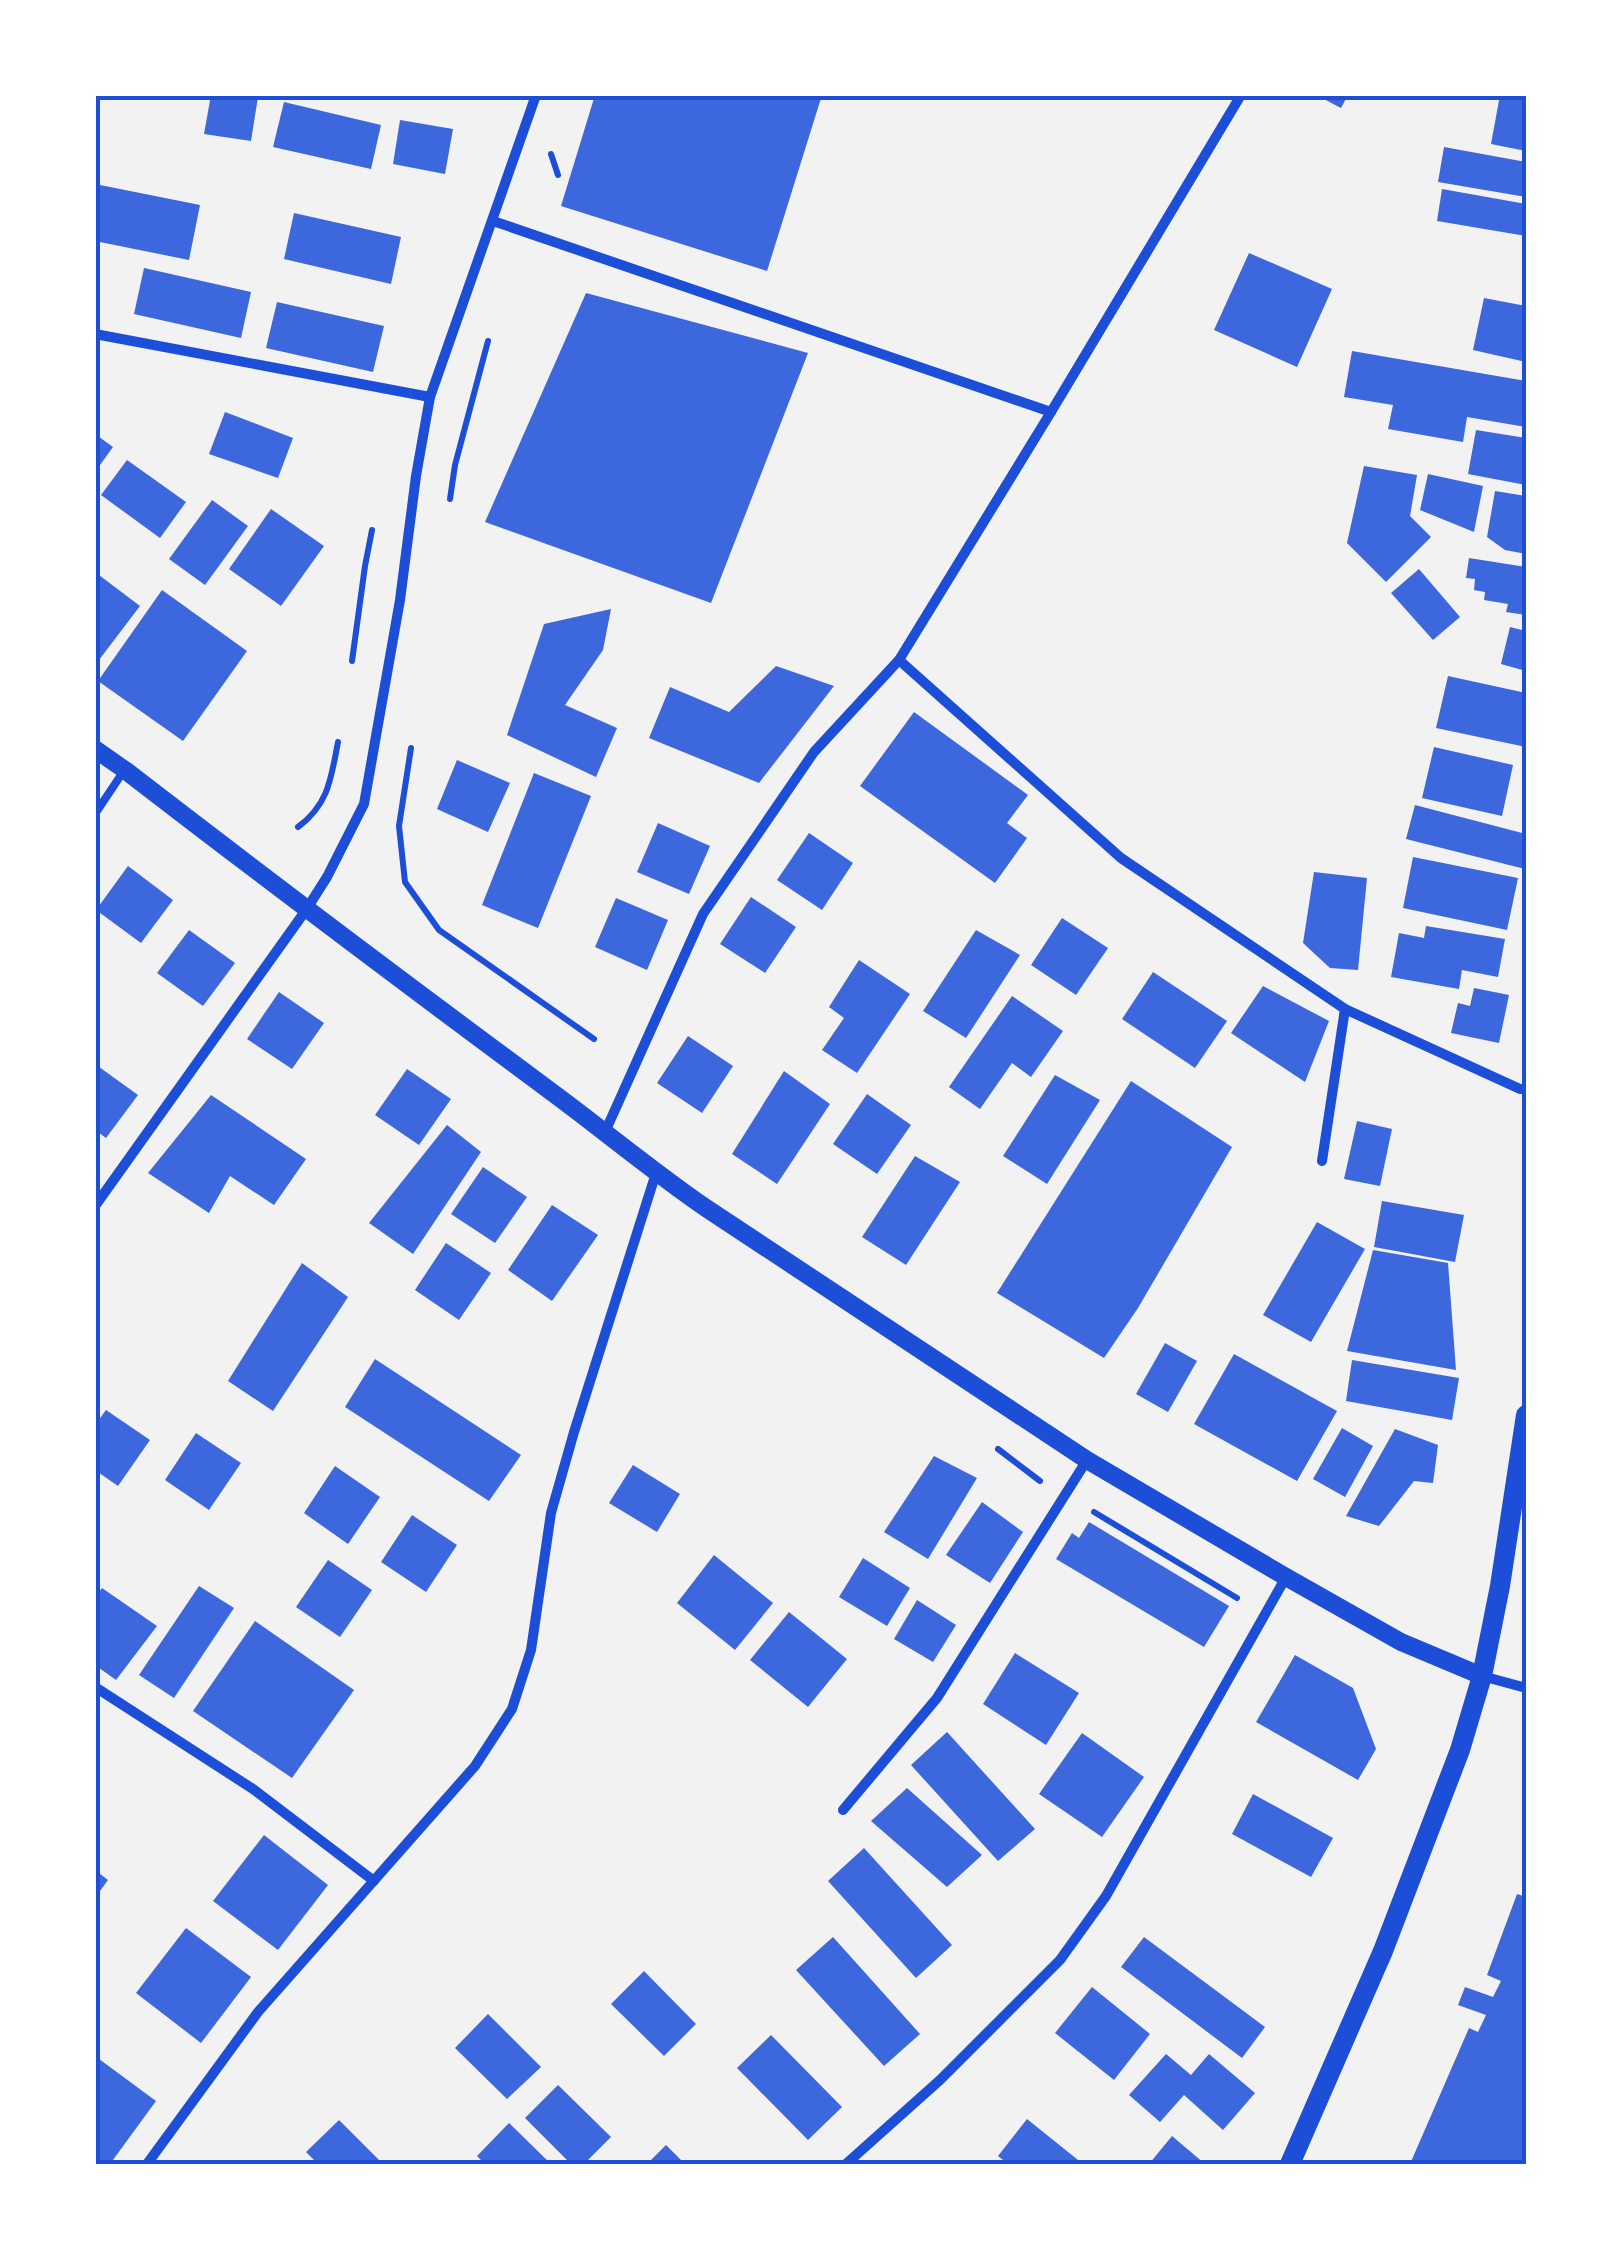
<svg xmlns="http://www.w3.org/2000/svg" width="1621" height="2259" viewBox="0 0 1621 2259" font-family="Montserrat,sans-serif">
	<rect width="100%" height="100%" fill="#f2f2f2"/>
	<g fill="#3d67dc">
		<polygon points="211,95 258,97 251,141 204,134"/>
		<polygon points="595,95 822,95 767,271 561,206"/>
		<polygon points="1316,95 1348,95 1341,108"/>
		<polygon points="1500,95 1526,95 1526,151 1491,144"/>
		<polygon points="284,102 381,125 371,169 273,147"/>
		<polygon points="400,120 453,129 445,174 393,164"/>
		<polygon points="1444,147 1526,162 1526,197 1438,182"/>
		<polygon points="95,184 200,205 189,260 95,241"/>
		<polygon points="1442,189 1526,204 1526,236 1437,221"/>
		<polygon points="294,213 401,237 391,284 284,259"/>
		<polygon points="1249,253 1332,289 1297,367 1214,330"/>
		<polygon points="144,268 251,292 241,338 134,314"/>
		<polygon points="586,293 808,353 711,603 485,522"/>
		<polygon points="1484,298 1526,306 1526,362 1473,350"/>
		<polygon points="277,302 384,326 373,372 266,348"/>
		<polygon points="1352,351 1526,381 1526,427 1467,417 1463,442 1388,429 1393,405 1344,397"/>
		<polygon points="225,412 293,438 278,478 209,454"/>
		<polygon points="1476,430 1526,438 1526,485 1468,474"/>
		<polygon points="95,434 113,447 95,472"/>
		<polygon points="127,460 186,502 160,538 101,495"/>
		<polygon points="1364,466 1417,475 1410,516 1431,537 1386,582 1347,543"/>
		<polygon points="1428,474 1483,486 1474,532 1420,510"/>
		<polygon points="1495,491 1526,496 1526,554 1505,550 1487,537"/>
		<polygon points="212,500 248,526 205,585 169,559"/>
		<polygon points="271,509 324,546 281,606 229,569"/>
		<polygon points="1469,558 1526,567 1526,615 1506,612 1508,604 1484,600 1485,592 1474,590 1475,579 1466,578"/>
		<polygon points="1419,569 1460,617 1433,640 1391,593"/>
		<polygon points="95,572 140,606 99,660 95,657"/>
		<polygon points="162,590 247,651 183,741 98,681"/>
		<polygon points="611,609 603,650 565,705 617,728 596,777 507,735 544,624"/>
		<polygon points="1510,627 1526,631 1526,671 1501,664"/>
		<polygon points="776,666 834,686 759,783 649,738 670,687 729,712"/>
		<polygon points="1448,676 1526,693 1526,747 1436,728"/>
		<polygon points="914,712 1028,795 1007,823 1027,838 995,883 860,786"/>
		<polygon points="1434,747 1513,765 1502,816 1422,798"/>
		<polygon points="457,760 510,783 488,832 437,809"/>
		<polygon points="534,773 591,796 538,928 482,905"/>
		<polygon points="1415,805 1526,834 1525,869 1406,839"/>
		<polygon points="658,823 710,846 689,894 637,872"/>
		<polygon points="809,833 853,863 822,910 777,880"/>
		<polygon points="1413,857 1518,878 1507,930 1403,908"/>
		<polygon points="128,866 173,900 141,943 96,910"/>
		<polygon points="1314,872 1367,878 1358,970 1330,968 1303,943"/>
		<polygon points="751,897 796,927 765,973 720,944"/>
		<polygon points="616,898 668,920 647,970 595,947"/>
		<polygon points="1062,918 1108,948 1076,995 1031,965"/>
		<polygon points="1426,926 1505,939 1498,977 1462,970 1459,989 1391,977 1399,933 1424,938"/>
		<polygon points="189,930 235,963 203,1006 157,973"/>
		<polygon points="976,930 1020,955 966,1038 923,1011"/>
		<polygon points="859,960 910,994 857,1073 822,1050 844,1018 829,1007"/>
		<polygon points="1153,972 1227,1021 1195,1068 1122,1019"/>
		<polygon points="1263,986 1329,1021 1305,1082 1231,1033"/>
		<polygon points="1474,988 1509,995 1499,1043 1451,1033 1458,1003 1470,1006"/>
		<polygon points="279,992 324,1023 292,1069 247,1039"/>
		<polygon points="1012,996 1063,1031 1031,1077 1012,1063 980,1109 949,1087"/>
		<polygon points="688,1036 733,1066 702,1113 657,1083"/>
		<polygon points="95,1064 138,1095 106,1138 95,1130"/>
		<polygon points="407,1069 451,1099 419,1145 375,1115"/>
		<polygon points="784,1071 830,1104 777,1184 732,1154"/>
		<polygon points="1055,1075 1100,1100 1047,1184 1003,1156"/>
		<polygon points="1131,1081 1232,1147 1138,1308 1104,1358 997,1293"/>
		<polygon points="867,1094 911,1125 877,1174 833,1144"/>
		<polygon points="211,1095 306,1159 274,1205 230,1176 209,1213 148,1173"/>
		<polygon points="1357,1121 1392,1129 1380,1186 1344,1179"/>
		<polygon points="447,1125 481,1152 413,1254 369,1223"/>
		<polygon points="915,1156 960,1182 906,1265 862,1237"/>
		<polygon points="483,1167 527,1197 495,1243 451,1214"/>
		<polygon points="1382,1201 1464,1215 1455,1262 1374,1247"/>
		<polygon points="552,1205 598,1235 552,1301 508,1270"/>
		<polygon points="1317,1222 1365,1249 1311,1342 1263,1315"/>
		<polygon points="446,1243 491,1273 459,1320 415,1290"/>
		<polygon points="1373,1250 1448,1263 1456,1370 1347,1351"/>
		<polygon points="302,1263 348,1297 273,1411 228,1381"/>
		<polygon points="1165,1343 1197,1361 1168,1412 1136,1394"/>
		<polygon points="1234,1354 1337,1411 1297,1481 1194,1424"/>
		<polygon points="375,1359 521,1455 489,1501 345,1407"/>
		<polygon points="1352,1360 1459,1378 1452,1420 1346,1401"/>
		<polygon points="106,1410 150,1440 118,1486 95,1470 95,1425"/>
		<polygon points="1342,1428 1373,1446 1345,1497 1313,1479"/>
		<polygon points="1395,1429 1438,1445 1433,1483 1414,1481 1379,1526 1346,1516"/>
		<polygon points="196,1433 241,1463 209,1510 165,1480"/>
		<polygon points="934,1456 977,1478 928,1559 884,1532"/>
		<polygon points="633,1465 680,1494 657,1532 609,1503"/>
		<polygon points="335,1466 380,1497 348,1544 304,1513"/>
		<polygon points="982,1502 1023,1532 990,1583 946,1555"/>
		<polygon points="412,1515 457,1545 426,1592 381,1562"/>
		<polygon points="1089,1522 1229,1606 1204,1647 1056,1559 1072,1533 1079,1538"/>
		<polygon points="714,1555 773,1603 735,1650 677,1603"/>
		<polygon points="863,1558 910,1588 887,1626 839,1597"/>
		<polygon points="328,1560 372,1590 340,1637 296,1607"/>
		<polygon points="199,1586 234,1608 174,1698 139,1675"/>
		<polygon points="102,1588 157,1626 116,1680 95,1665 95,1597"/>
		<polygon points="917,1600 956,1625 933,1662 894,1639"/>
		<polygon points="789,1612 847,1659 808,1707 750,1660"/>
		<polygon points="255,1621 354,1690 292,1778 193,1711"/>
		<polygon points="1015,1653 1079,1693 1046,1745 983,1704"/>
		<polygon points="1295,1655 1353,1688 1376,1749 1358,1780 1256,1722"/>
		<polygon points="947,1732 1035,1829 998,1861 911,1765"/>
		<polygon points="1082,1733 1144,1777 1102,1837 1039,1794"/>
		<polygon points="907,1788 982,1855 947,1887 871,1821"/>
		<polygon points="1253,1794 1333,1838 1311,1877 1232,1834"/>
		<polygon points="264,1835 328,1885 278,1950 213,1901"/>
		<polygon points="864,1848 952,1945 916,1978 828,1881"/>
		<polygon points="95,1870 108,1880 95,1898"/>
		<polygon points="1517,1894 1526,1897 1526,2164 1410,2164 1469,2028 1478,2032 1486,2015 1458,2005 1465,1987 1493,1997 1501,1981 1487,1975"/>
		<polygon points="186,1928 251,1977 201,2043 136,1993"/>
		<polygon points="833,1937 920,2034 884,2066 796,1970"/>
		<polygon points="1144,1937 1265,2027 1242,2058 1121,1967"/>
		<polygon points="644,1971 696,2024 664,2056 611,2004"/>
		<polygon points="1092,1987 1150,2034 1114,2080 1055,2033"/>
		<polygon points="488,2014 541,2067 507,2099 455,2048"/>
		<polygon points="771,2035 842,2107 808,2140 737,2068"/>
		<polygon points="1166,2054 1191,2075 1209,2054 1255,2093 1223,2130 1184,2095 1160,2122 1129,2095"/>
		<polygon points="95,2056 156,2101 110,2164 95,2164"/>
		<polygon points="558,2085 611,2137 584,2164 571,2164 525,2118"/>
		<polygon points="1027,2119 1083,2164 1008,2164 998,2156"/>
		<polygon points="339,2120 383,2164 318,2164 306,2152"/>
		<polygon points="509,2123 551,2164 485,2164 477,2156"/>
		<polygon points="1172,2136 1205,2164 1149,2164"/>
		<polygon points="666,2145 685,2164 647,2164"/>
	</g>
	<g fill="none" stroke-linecap="round" stroke-linejoin="round">
		<g stroke="#1d4ed8" stroke-width="6">
			<polyline points="551,154 558,175"/>
			<polyline points="450,499 455,465 488,341"/>
			<polyline points="352,661 365,566 372,530"/>
			<polyline points="411,748 399,826 405,882 439,930 594,1039"/>
			<path d="M298,827C329,804 331,778 338,742"/>
			<polyline points="998,1449 1040,1481"/>
			<polyline points="1094,1512 1237,1598"/>
		</g>
		<polyline stroke="#1d4ed8" stroke-width="8" points="95,814 123,772"/>
		<g stroke="#1d4ed8" stroke-width="10">
			<polyline points="493,221 1051,412"/>
			<polyline points="95,334 430,397"/>
			<polyline points="899,660 1121,858 1345,1009 1322,1161"/>
			<polyline points="1345,1009 1520,1089 1526,1089"/>
			<polyline points="605,1132 703,914 814,752 899,660 1051,412 1241,95"/>
			<polyline points="95,1206 306,910 327,877 364,804 400,600 416,476 430,397 536,95"/>
			<polyline points="1482,1676 1526,1688"/>
			<polyline points="95,1687 253,1789 374,1881"/>
			<polyline points="843,1810 937,1698 1087,1460"/>
			<polyline points="147,2164 258,2012 475,1766 512,1709 531,1650 551,1513 574,1432 656,1173"/>
			<polyline points="846,2164 940,2080 1060,1960 1106,1896 1286,1577"/>
		</g>
		<path stroke="#1d4ed8" stroke-width="18" d="M95,749L125,770C265,878 406,984 549,1090C602,1129 652,1171 706,1208L1087,1460L1286,1577L1401,1642L1482,1676"/>
		<polyline stroke="#1d4ed8" stroke-width="20" points="1290,2164 1383,1951 1460,1750 1482,1676 1500,1586 1526,1415"/>
	</g>
	<rect width="1621" height="2259" fill="none" stroke="#ffffff" stroke-width="195"/>
	<rect x="98" y="98" width="1426" height="2064" fill="none" stroke="#1d4ed8" stroke-width="4"/>
</svg>
